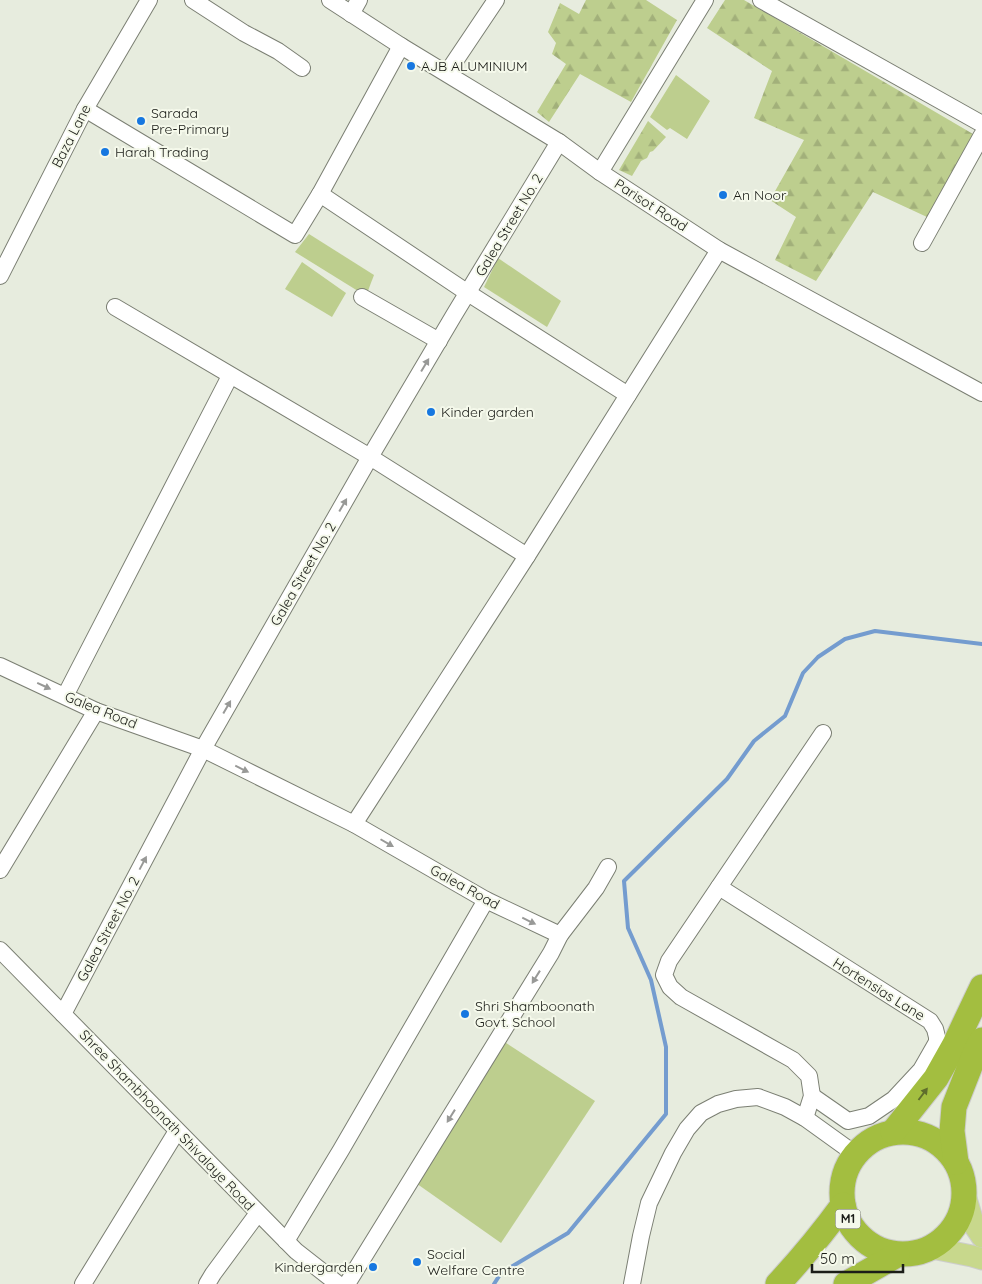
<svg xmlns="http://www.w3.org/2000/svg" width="982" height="1284" viewBox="0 0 982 1284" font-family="Quicksand,sans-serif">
	<defs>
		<pattern id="forest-firs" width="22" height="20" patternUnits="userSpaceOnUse" patternTransform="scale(1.25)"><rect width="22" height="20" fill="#bdce8e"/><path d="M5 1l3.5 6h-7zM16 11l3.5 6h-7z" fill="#a2b07a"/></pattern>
	</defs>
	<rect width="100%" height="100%" fill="#e7ecde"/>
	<g fill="#bdce8e">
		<polygon points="676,75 710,101 687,139 670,128 667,130 650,117"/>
		<polygon points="309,234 374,275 366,296 295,252"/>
		<polygon points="498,258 561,301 547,327 484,287"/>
		<polygon points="302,262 346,293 332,317 285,289"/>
		<polygon points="503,1041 595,1101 501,1243 413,1181"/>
	</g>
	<g fill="url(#forest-firs)">
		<polygon points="586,0 646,0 677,20 631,102 580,74 549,122 537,112 566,64 552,54 556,43 548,32 560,3 579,14"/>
		<polygon points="725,0 744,0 973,134 927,217 873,192 816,281 775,260 796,217 770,200 804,140 754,118 772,71 707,28"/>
		<polygon points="648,121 666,137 653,151 650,152 647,158 641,161 632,176 619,170"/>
	</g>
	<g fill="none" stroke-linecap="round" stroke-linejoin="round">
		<polyline stroke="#749ccf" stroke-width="4" points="494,1284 501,1273 568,1233 666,1114 666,1047 651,980 628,928 624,881 727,779 754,741 785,716 803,673 818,657 845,639 875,631 982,644"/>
		<g stroke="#7b7f73" stroke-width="18">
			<g id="minor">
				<polyline points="193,0 244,33 278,51 302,68"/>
				<polyline points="330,0 401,46 559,142 600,172 719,250 982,393"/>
				<polyline points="761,0 982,124"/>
				<polyline points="351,14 359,0"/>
				<polyline points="447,73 496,0"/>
				<polyline points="85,109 295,235 320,194 401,46"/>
				<polyline points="600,172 705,0"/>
				<polyline points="320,194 468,293 628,395"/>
				<polyline points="922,243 982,135"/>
				<polyline points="0,276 85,109 149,0"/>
				<polyline points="362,297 439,341"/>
				<polyline points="115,307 370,457 527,556"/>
				<polyline points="0,666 96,711 203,749 354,824 486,900 560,935"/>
				<polyline points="65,696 230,376"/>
				<polyline points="354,824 527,556 719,250"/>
				<polyline points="0,870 96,711"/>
				<polyline points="719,887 930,1021 935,1029 937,1037 937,1042 921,1070 894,1099 869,1116 848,1121 812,1096"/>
				<polyline points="0,950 296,1251 338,1284"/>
				<polyline points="63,1014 203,749 370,457 454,315 559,142"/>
				<polyline points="805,1118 812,1096 809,1076 793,1060 681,997 670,987 664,975 669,961 823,733"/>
				<polyline points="286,1241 341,1150 486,900"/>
				<polyline points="83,1284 177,1131"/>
				<polyline points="207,1284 213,1274 258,1213"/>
				<polyline points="347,1284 551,953 560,935 596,888 608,867"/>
				<polyline points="632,1284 641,1236 649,1203 673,1153 687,1129 701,1113 718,1104 736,1099 758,1097 785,1107 805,1118 855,1154"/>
			</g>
		</g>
		<g stroke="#cdcdcc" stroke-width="23">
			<g id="major">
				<polyline points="965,1195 974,1225 982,1237"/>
				<polyline points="932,1248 972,1256 982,1259"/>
			</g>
		</g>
		<g stroke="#cdcdcc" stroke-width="27">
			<g id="highway">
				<circle cx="903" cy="1193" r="61"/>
				<polyline points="893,1132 936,1078 954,1046 982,987"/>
				<polyline points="956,1162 952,1131 954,1107 976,1051 982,1040"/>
				<path d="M778,1284C802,1258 822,1234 843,1205"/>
				<polyline points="846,1284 897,1255"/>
			</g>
		</g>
		<use href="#minor" stroke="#fff" stroke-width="16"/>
		<use href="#major" stroke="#c8d88c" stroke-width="21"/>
		<use href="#highway" stroke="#a3be40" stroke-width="25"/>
	</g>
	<defs><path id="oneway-solid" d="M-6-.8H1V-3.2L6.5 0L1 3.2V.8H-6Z" transform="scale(1.25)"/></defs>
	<g fill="#989997">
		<use href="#oneway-solid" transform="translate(425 365) rotate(-59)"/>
		<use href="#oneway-solid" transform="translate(343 505) rotate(-60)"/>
		<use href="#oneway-solid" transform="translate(44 686) rotate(25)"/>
		<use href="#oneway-solid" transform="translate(227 707) rotate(-60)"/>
		<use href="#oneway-solid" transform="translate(242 769) rotate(26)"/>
		<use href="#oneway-solid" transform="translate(387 843) rotate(30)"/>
		<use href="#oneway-solid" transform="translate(143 863) rotate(-62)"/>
		<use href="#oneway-solid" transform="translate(529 921) rotate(26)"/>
		<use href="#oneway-solid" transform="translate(536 977) rotate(122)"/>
		<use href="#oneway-solid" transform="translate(451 1116) rotate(122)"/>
	</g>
	<use fill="#5f6e2c" href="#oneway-solid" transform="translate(923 1094) rotate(-53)"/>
	<g fill="#1677e0" stroke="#f5f9eb" stroke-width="2">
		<circle cx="411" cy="66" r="5"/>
		<circle cx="141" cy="121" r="5"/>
		<circle cx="105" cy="152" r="5"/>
		<circle cx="723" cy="195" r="5"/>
		<circle cx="431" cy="412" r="5"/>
		<circle cx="465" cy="1014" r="5"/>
		<circle cx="417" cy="1262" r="5"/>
		<circle cx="373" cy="1267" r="5"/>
	</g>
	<g text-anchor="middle" stroke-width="4" stroke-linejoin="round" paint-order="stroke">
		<rect fill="#f5f9eb" stroke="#5c5f57" stroke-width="1" x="835.5" y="1209.5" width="25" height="19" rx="4"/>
		<g font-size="12" font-weight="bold" fill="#1b1d18">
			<text x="848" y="1223">M1</text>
		</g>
		<g font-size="14" fill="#1b1d18" stroke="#f5f9eb" text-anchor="start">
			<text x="421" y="71">AJB ALUMINIUM</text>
			<text x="151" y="118">Sarada<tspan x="151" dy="16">Pre-Primary</tspan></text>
			<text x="115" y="157">Harah Trading</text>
			<text x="733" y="200">An Noor</text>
			<text x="441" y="417">Kinder garden</text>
			<text x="475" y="1011">Shri Shamboonath<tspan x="475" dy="16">Govt. School</tspan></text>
			<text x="427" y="1259">Social<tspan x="427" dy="16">Welfare Centre</tspan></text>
			<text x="363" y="1272" text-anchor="end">Kindergarden</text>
		</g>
		<g font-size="14" fill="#1b1d18" stroke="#f5f9eb">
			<text transform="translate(71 136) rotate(-63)" y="5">Baza Lane</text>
			<text transform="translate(651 205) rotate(33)" y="5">Parisot Road</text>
			<text transform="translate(509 225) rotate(-59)" y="5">Galea Street No. 2</text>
			<text transform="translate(303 574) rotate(-60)" y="5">Galea Street No. 2</text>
			<text transform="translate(101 710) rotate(22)" y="5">Galea Road</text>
			<text transform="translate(465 887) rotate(29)" y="5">Galea Road</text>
			<text transform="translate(108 929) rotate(-62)" y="5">Galea Street No. 2</text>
			<text transform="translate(879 989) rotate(32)" y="5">Hortensias Lane</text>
			<text transform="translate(167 1120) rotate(46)" y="5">Shree Shambhoonath Shivalaye Road</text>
		</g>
	</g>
	<path d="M812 1264v8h91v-8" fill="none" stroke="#1b1d18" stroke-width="2.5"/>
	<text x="820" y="1264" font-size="15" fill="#1b1d18" stroke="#f5f9eb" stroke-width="4" paint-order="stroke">50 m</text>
</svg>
